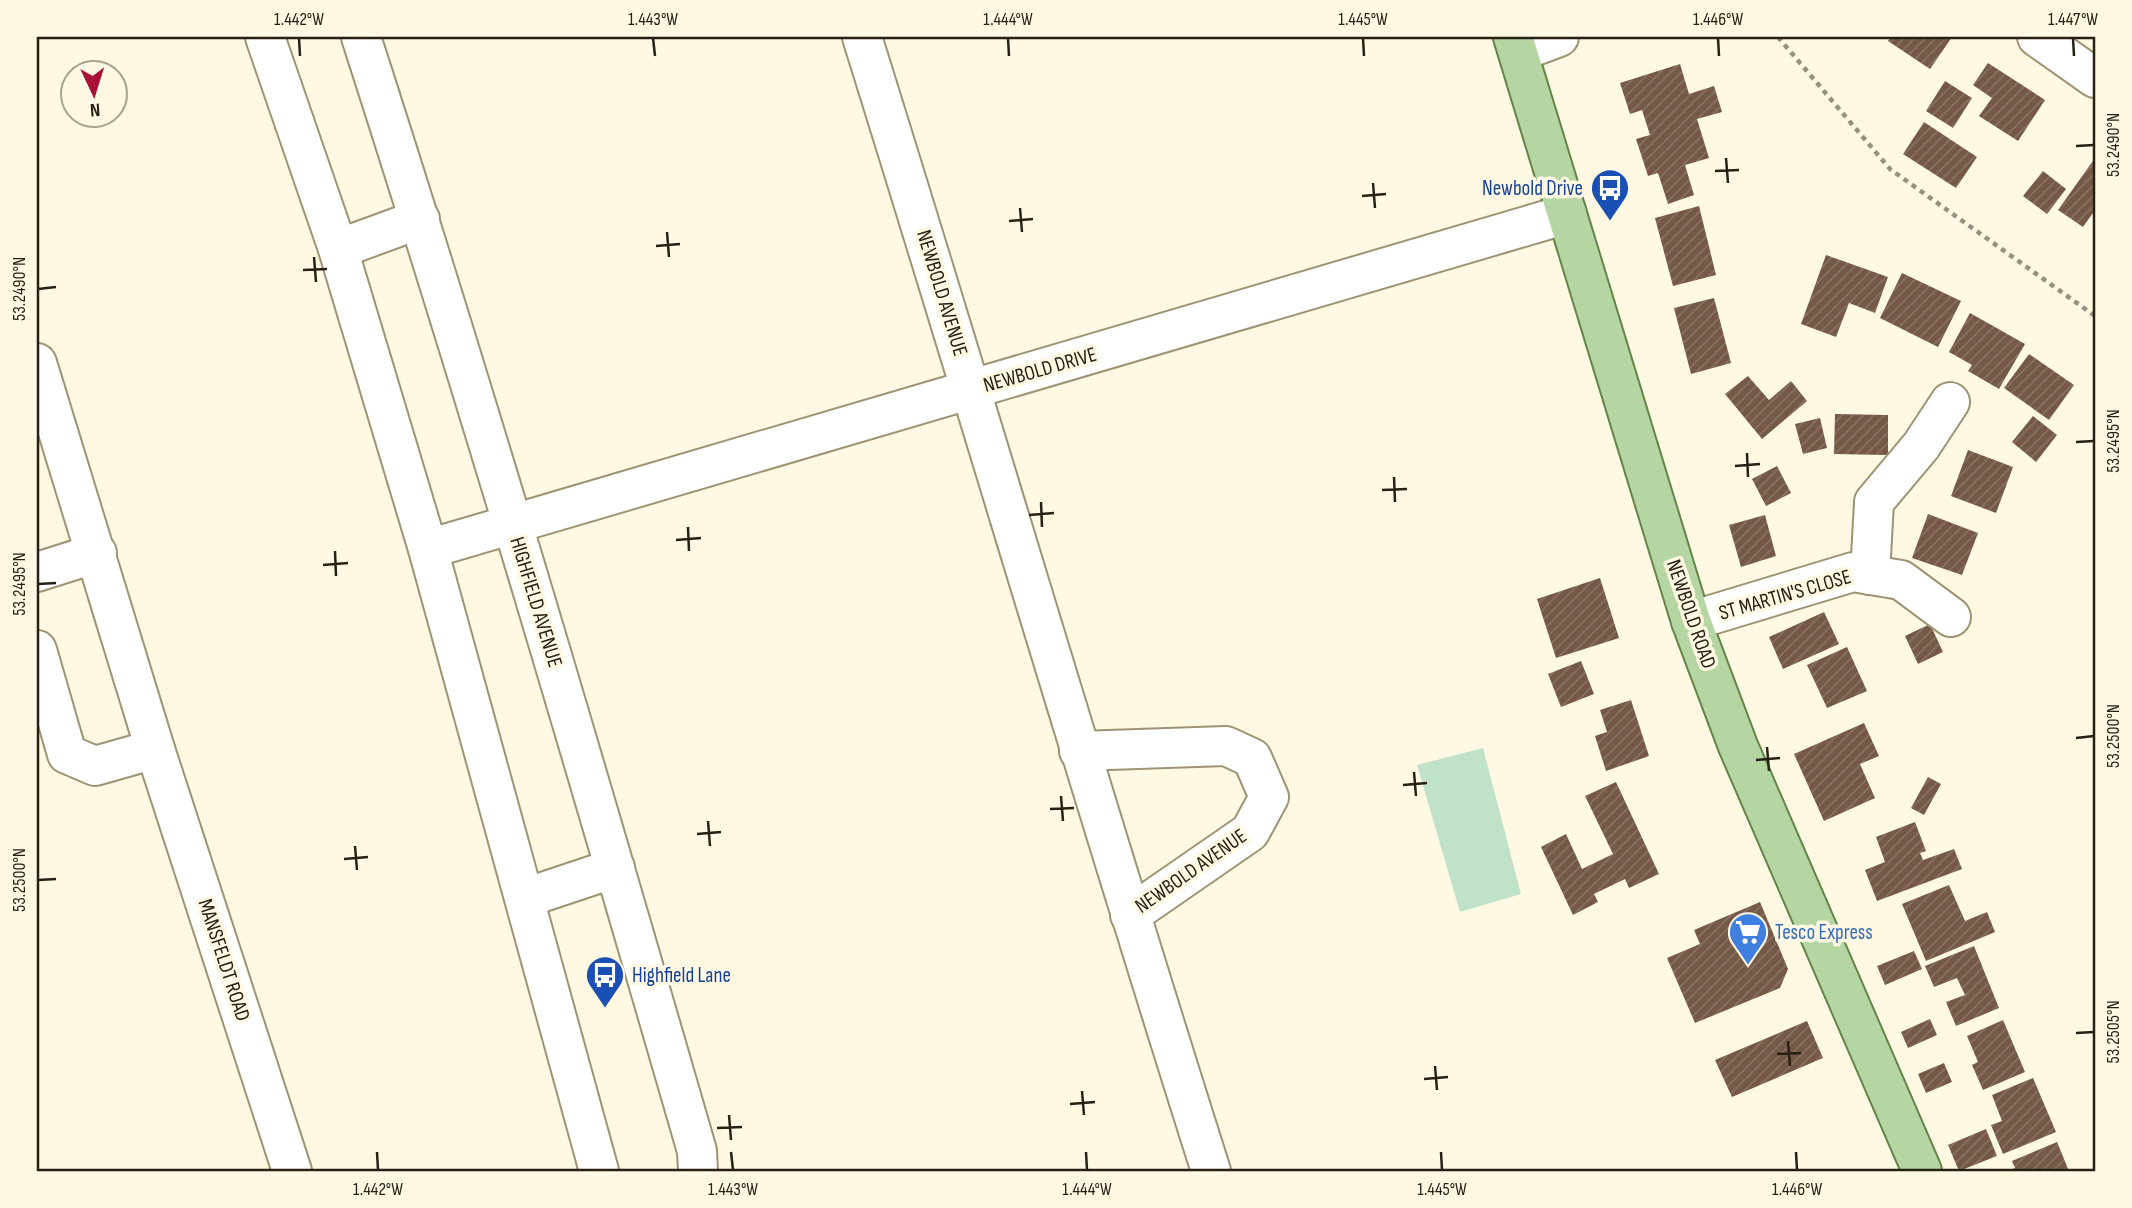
<svg xmlns="http://www.w3.org/2000/svg" width="2132" height="1208" viewBox="0 0 2132 1208" font-family="'Sofia Sans Condensed',sans-serif">
<style>
.garden{fill:#c0e2c8}
.building{fill:url(#building-hatch)}
.lines{fill:none;stroke-linecap:round;stroke-linejoin:round}
.minor-casing{stroke:#9f9373;stroke-width:42}
.major-casing{stroke:#628549;stroke-width:42}
.path{stroke:#96907f;stroke-width:4.5;stroke-dasharray:5 5;stroke-linecap:butt}
.minor{stroke:#fff;stroke-width:38}
.major{stroke:#b5d6a3;stroke-width:38}
.ticks{fill:none;stroke:#262114;stroke-width:2.5}
.labels{text-anchor:middle;dominant-baseline:central;stroke-width:7;stroke-linejoin:round;paint-order:stroke}
.transit-label{font-size:21px;fill:#164399;stroke:#fff8e3;text-anchor:end}
.street-label{font-size:21px;fill:#262114;stroke:#fff8e3}
.shop-label{font-size:21px;fill:#366cbe;stroke:#fff8e3;text-anchor:start}
.neatline{fill:none;stroke:#262114;stroke-width:2.5}
.ticks-label{font-size:18px;text-anchor:middle;fill:#262114}
</style>
<defs>
<pattern id="building-hatch" width="6" height="6" patternUnits="userSpaceOnUse" patternTransform="scale(1.75)"><rect width="6" height="6" fill="#755946"/><path d="M-1 1l2-2M0 6l6-6M5 7l2-2" fill="none" stroke="#877262"/></pattern>
</defs>
<rect width="100%" height="100%" fill="#fff8e3"/>
<path class="garden" d="M1483,748L1521,894L1460,912L1417,765Z"/>
<g class="building">
<path d="M1891,37H1952L1930,69L1888,41Z"/>
<path d="M1988,63L2045,100L2018,141L1979,116L1992,98L1973,85Z"/>
<path d="M1680,64L1689,94L1714,86L1722,112L1697,119L1709,158L1685,165L1694,195L1668,204L1658,173L1648,176L1636,139L1650,135L1642,110L1630,114L1620,83Z"/>
<path d="M1945,81L1972,98L1953,128L1926,111Z"/>
<path d="M1924,122L1977,157L1956,188L1903,154Z"/>
<path d="M2095,158V210L2083,227L2058,210Z"/>
<path d="M2043,171L2066,189L2047,214L2023,196Z"/>
<path d="M1699,206L1716,275L1673,286L1655,218Z"/>
<path d="M1826,255L1888,277L1875,313L1849,303L1836,337L1801,324Z"/>
<path d="M1902,273L1961,301L1938,347L1880,318Z"/>
<path d="M1714,298L1731,363L1691,374L1674,308Z"/>
<path d="M1970,313L2025,344L1999,389L1968,371L1972,365L1949,352Z"/>
<path d="M2029,354L2074,385L2049,420L2004,388Z"/>
<path d="M1748,376L1769,400L1791,381L1807,401L1762,439L1725,394Z"/>
<path d="M1835,414L1888,415V455L1834,454Z"/>
<path d="M2033,416L2057,435L2036,462L2012,442Z"/>
<path d="M1820,418L1827,448L1803,454L1795,424Z"/>
<path d="M1968,450L2013,467L1996,513L1951,496Z"/>
<path d="M1777,466L1791,493L1766,506L1752,479Z"/>
<path d="M1928,514L1978,533L1962,575L1912,558Z"/>
<path d="M1765,515L1776,556L1741,567L1729,525Z"/>
<path d="M1600,578L1619,638L1556,658L1537,599Z"/>
<path d="M1824,612L1839,644L1783,669L1769,637Z"/>
<path d="M1930,624L1943,652L1918,664L1905,636Z"/>
<path d="M1847,647L1867,691L1827,708L1807,665Z"/>
<path d="M1581,661L1594,694L1561,707L1548,674Z"/>
<path d="M1631,700L1649,756L1606,771L1595,736L1607,732L1600,710Z"/>
<path d="M1864,723L1879,756L1860,764L1875,798L1824,821L1794,754Z"/>
<path d="M1928,777L1941,784L1924,815L1911,808Z"/>
<path d="M1616,782L1659,874L1629,888L1625,879L1594,894L1598,902L1573,915L1541,847L1566,834L1582,869L1613,854L1585,796Z"/>
<path d="M1915,822L1926,851L1920,853L1923,860L1954,849L1962,869L1877,901L1865,870L1885,862L1876,837Z"/>
<path d="M1949,885L1965,921L1987,912L1995,932L1926,961L1902,904Z"/>
<path d="M1760,902L1788,969L1780,988L1695,1023L1667,958L1700,944L1694,930Z"/>
<path d="M1974,946L1999,1008L1956,1026L1946,1002L1965,995L1957,978L1934,987L1925,966Z"/>
<path d="M1914,951L1922,969L1885,985L1877,966Z"/>
<path d="M1930,1019L1937,1035L1908,1048L1901,1032Z"/>
<path d="M2003,1020L2025,1072L1983,1090L1972,1065L1978,1062L1967,1036Z"/>
<path d="M1807,1021L1823,1058L1732,1097L1715,1060Z"/>
<path d="M1944,1063L1952,1082L1926,1093L1918,1074Z"/>
<path d="M2033,1078L2056,1132L2003,1154L1991,1125L2002,1121L1992,1095Z"/>
<path d="M1986,1129L1997,1156L1959,1171L1948,1145Z"/>
<path d="M2057,1142L2069,1171H2007L2015,1168L2012,1161Z"/>
</g>
<g class="lines">
<g class="minor-casing">
<g id="minor">
<path d="M265,37L338,249L428,549L599,1171"/>
<path d="M361,37C480,406 589,778 697,1151L698,1171"/>
<path d="M862,37C980,414 1091,794 1211,1171"/>
<path d="M2037,37L2095,78"/>
<path d="M1519,52L1559,37"/>
<path d="M338,249L420,219"/>
<path d="M37,363L155,749L292,1171"/>
<path d="M428,549L1567,214"/>
<path d="M37,572L97,553"/>
<path d="M1870,575L1874,502L1921,446L1950,402"/>
<path d="M1691,621L1853,572L1901,580L1951,617"/>
<path d="M37,650L67,754L95,766L155,749"/>
<path d="M1079,751L1226,746L1252,758L1269,797L1250,832L1130,915"/>
<path d="M525,898L615,868"/>
</g>
</g>
<g class="major-casing">
<path id="major" d="M1513,37L1691,621L1738,746L1922,1171"/>
</g>
<path class="path" d="M1778,37L1890,169L2095,316"/>
<use href="#minor" class="minor"/>
<use href="#major" class="major"/>
</g>
<path class="ticks" d="M299,38L300,56M653,38L655,56M1008,38L1009,56M1363,38L1364,56M1718,38L1719,56M2073,38L2074,56M2076,146L2094,145M1726,158L1728,183M1715,171L1739,170M1373,183L1375,208M1362,196L1386,194M1020,208L1022,232M1009,221L1033,219M667,232L669,257M656,246L680,244M314,257L316,282M303,270L327,269M38,289L56,287M2076,442L2094,441M1747,453L1748,477M1735,466L1760,464M1394,477L1395,502M1382,490L1407,489M1041,502L1042,527M1029,515L1054,513M688,527L689,551M676,540L701,538M335,551L336,576M323,565L348,563M38,584L56,583M2076,738L2094,736M1767,747L1769,771M1756,760L1780,758M1414,772L1416,796M1403,785L1427,783M1061,796L1063,821M1050,809L1074,808M708,821L710,846M697,834L721,832M355,846L357,870M344,859L368,857M38,880L56,879M2076,1033L2094,1032M1788,1041L1790,1066M1777,1054L1801,1053M1435,1066L1437,1090M1424,1079L1448,1077M1082,1091L1084,1115M1070,1104L1095,1102M729,1115L731,1140M717,1128L742,1127M377,1152L378,1170M731,1152L733,1170M1086,1152L1087,1170M1441,1152L1442,1170M1796,1152L1797,1170"/>
<defs>
<g id="bus-pin" transform="scale(2.0125)"><path d="M0 17L-7.5 6A9.5 9.5 0 1 1 7.5 6Z" fill="#1a4fb4" stroke="#fff8e3"/><path d="M-5-6H5V4H4V6H2V4H-2V6H-4V4H-5ZM-3.5-4V0h7V-4ZM-3.5 1.2v1.5H-2V1.2ZM2 1.2v1.5H3.5V1.2Z" fill="#fff"/></g>
<g id="supermarket-pin" transform="scale(2.0125)"><path d="M0 17L-7.5 6A9.5 9.5 0 1 1 7.5 6Z" fill="#3f7fe0" stroke="#fff8e3"/><path d="M-6-5.5h2.5l.6 2H6L4.5 2H-2.5L-4.4-4H-6ZM-1.5 3.2a1.3 1.3 0 1 0 .1 0ZM3 3.2a1.3 1.3 0 1 0 .1 0Z" fill="#fff"/></g>
</defs>
<g fill-rule="evenodd">
<use href="#bus-pin" x="1610" y="188"/>
<use href="#supermarket-pin" x="1748" y="932"/>
<use href="#bus-pin" x="605" y="975"/>
</g>
<g class="labels">
<g class="transit-label">
<text x="1583" y="188">Newbold Drive</text>
<text x="632" y="975" text-anchor="start">Highfield Lane</text>
</g>
<g class="street-label">
<text transform="translate(942 293) rotate(73)">NEWBOLD AVENUE</text>
<text transform="translate(1040 370) rotate(-16)">NEWBOLD DRIVE</text>
<text transform="translate(1785 595) rotate(-16)">ST MARTIN'S CLOSE</text>
<text transform="translate(536 602) rotate(73)">HIGHFIELD AVENUE</text>
<text transform="translate(1691 614) rotate(71)">NEWBOLD ROAD</text>
<text transform="translate(1191 871) rotate(-35)">NEWBOLD AVENUE</text>
<text transform="translate(224 960) rotate(72)">MANSFELDT ROAD</text>
</g>
<g class="shop-label">
<text x="1775" y="932">Tesco Express</text>
</g>
</g>
<rect width="2132" height="1208" fill="none" stroke="#fff8e3" stroke-width="77"/>
<g transform="translate(94 94) rotate(176)"><circle r="33" fill="#fff8e3" stroke="#a8a290" stroke-width="2"/>
<path d="M0-5L12 26L0 18L-12 26Z" fill="#a91139"/>
<text y="-10" font-size="19" font-weight="bold" text-anchor="middle" fill="#262114">N</text>
</g>
<rect x="38" y="38" width="2056" height="1132" class="neatline"/>
<g class="ticks-label">
<text x="299" y="25">1.442°W</text>
<text x="653" y="25">1.443°W</text>
<text x="1008" y="25">1.444°W</text>
<text x="1363" y="25">1.445°W</text>
<text x="1718" y="25">1.446°W</text>
<text x="2073" y="25">1.447°W</text>
<text transform="translate(2113 145) rotate(-90)" y="6">53.2490°N</text>
<text transform="translate(19 289) rotate(-90)" y="6">53.2490°N</text>
<text transform="translate(2113 441) rotate(-90)" y="6">53.2495°N</text>
<text transform="translate(19 584) rotate(-90)" y="6">53.2495°N</text>
<text transform="translate(2113 736) rotate(-90)" y="6">53.2500°N</text>
<text transform="translate(19 880) rotate(-90)" y="6">53.2500°N</text>
<text transform="translate(2113 1032) rotate(-90)" y="6">53.2505°N</text>
<text x="378" y="1195">1.442°W</text>
<text x="733" y="1195">1.443°W</text>
<text x="1087" y="1195">1.444°W</text>
<text x="1442" y="1195">1.445°W</text>
<text x="1797" y="1195">1.446°W</text>
</g>
</svg>
